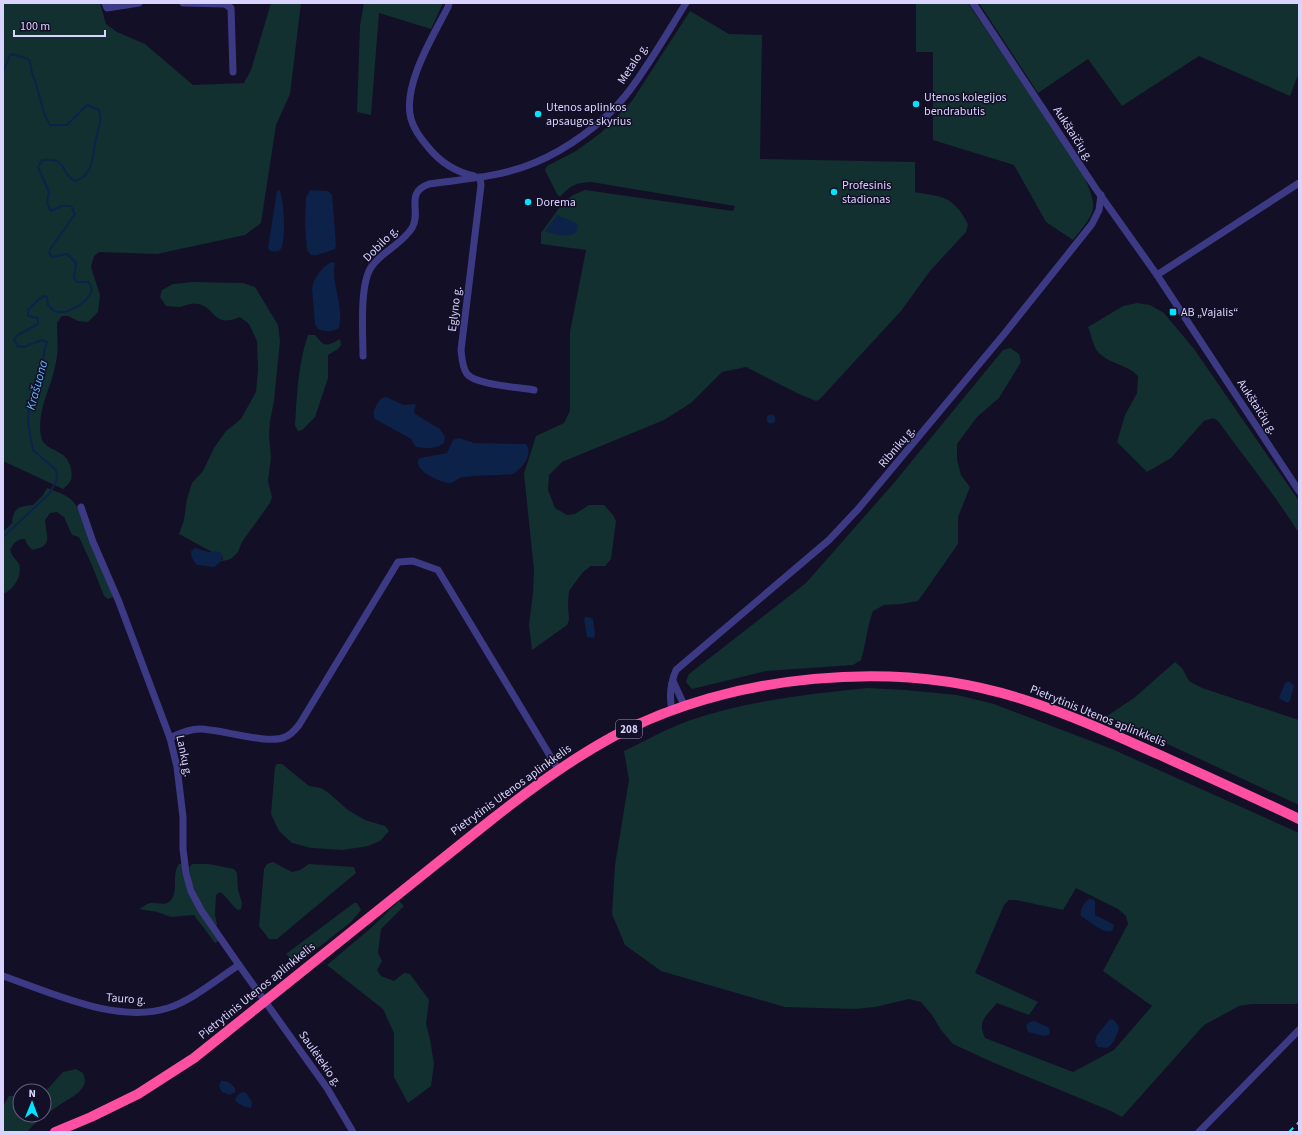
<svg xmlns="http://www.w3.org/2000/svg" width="1302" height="1135" viewBox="0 0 1302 1135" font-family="'Source Sans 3',sans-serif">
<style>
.green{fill:#12302f;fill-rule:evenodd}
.water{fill:#0c2248}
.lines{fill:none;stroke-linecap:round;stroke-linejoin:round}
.stream{stroke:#0c2248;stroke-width:2}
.minor{stroke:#3d3a85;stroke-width:7}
.highway{stroke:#ff4fa3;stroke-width:10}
.rail{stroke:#00e5ff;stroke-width:2;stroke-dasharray:6 5;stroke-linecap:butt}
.poi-dot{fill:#00e5ff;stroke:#130f26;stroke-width:1.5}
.labels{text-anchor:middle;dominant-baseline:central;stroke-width:3;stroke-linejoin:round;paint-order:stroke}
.shield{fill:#130f26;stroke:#9e99be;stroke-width:1}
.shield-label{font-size:11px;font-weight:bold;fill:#d9d4ff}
.street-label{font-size:12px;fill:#d9d4ff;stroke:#130f26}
.poi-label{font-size:12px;fill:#d9d4ff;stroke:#130f26;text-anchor:start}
.water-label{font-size:13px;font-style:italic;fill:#62b6ff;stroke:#130f26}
</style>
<rect width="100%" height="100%" fill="#130f26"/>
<g class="green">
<path d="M3,3H100L106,24L117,32L145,44L193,85L244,83L251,70L271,3H301L290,94L276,125L261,223L245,235L157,254L99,252L94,256L91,267L100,295L98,312L88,322L78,321L68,316H62L57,323C57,336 59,349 56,362C52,387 36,411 41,436C43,448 56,449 63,455C70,460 73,472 71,480C69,484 65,487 63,489L3,461Z"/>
<path d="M364,3H443L431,29L379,13L371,115L357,112L360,26Z"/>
<path d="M916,3H968L1083,173C1098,211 1098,208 1073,240L1046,222L1014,165L933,140V52H916Z"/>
<path d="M979,3H1299V72L1290,96L1199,56L1122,106L1088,59L1038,93Z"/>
<path d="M690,11L729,34L762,35L760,159L915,162V192C944,197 953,196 968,224L966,232L930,271L901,311L820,399L816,401L797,393L746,367L722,372L691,403L664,420L562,462L549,475L548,490L555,508L567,515L575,514L589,505H604L613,515L616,521L611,559L605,566H591L583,572L569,591L568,604L569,620L567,625L532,650L529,625L533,593L534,570L524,474L536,436L564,423L570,411V332L586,250L541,244V233L562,204L573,195L585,190L733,211L735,206L591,182C575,183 571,185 560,197L557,194L545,170L547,166L576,151L602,132L632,101Z"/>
<path d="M193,282L243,283L255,287L278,325L280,341L274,401L270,421L269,435L271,458L268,481L272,497L270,503L242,542L238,552L232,558L228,560L222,561L223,558C221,552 219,551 212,552L179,534L184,520L187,499L192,483L203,471L214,448L226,431L241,419L256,392L258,369L257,341L249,324L240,317C213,329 216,307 198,304C191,302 185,306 179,307C175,307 170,306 166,306L160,297L162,290L173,284Z"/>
<path d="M1137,303L1150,305L1164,313L1194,349L1299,501V533C1274,494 1245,458 1218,421L1213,418L1204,421L1171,458L1147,472L1117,442L1125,415L1137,393L1138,376C1127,364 1108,364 1097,351C1093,345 1091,334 1088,327L1123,306Z"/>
<path d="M308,335H315C325,347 325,347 340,339L341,345L338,349L328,355V378L315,417L302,430L298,431L295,425C297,395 298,364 308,335Z"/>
<path d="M1010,348L1019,354L1021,362L999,398L977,417L957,444V460L961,475L970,487L958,517V544L918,601L901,604L884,605L873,611C867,627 866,644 861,660L853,665L766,671L692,689L686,682L689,674L806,583L893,484L1003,350Z"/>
<path d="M47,488C67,496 71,495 82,515L113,597L108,599L104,596L91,563L79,537L72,535L64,517L57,512L50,513L45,520C46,537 54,546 32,550L27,544L25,539C16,539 14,543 10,550C12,557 16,559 19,564C23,576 13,590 3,594V532L12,523C13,508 19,506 33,505L43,495Z"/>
<path d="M1175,662L1182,668L1189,681L1202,688L1299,720V805L1107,716L1134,698Z"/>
<path d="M868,688L905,690L957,695L994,704L1112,749L1299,833V1003L1295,1004H1252L1239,1006L1204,1025L1122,1117L1111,1111L992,1062L953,1044L941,1030L932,1015L921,1002L909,999L875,1007L855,1009L785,1007L661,971L625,945L612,914L615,865L629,780L624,751C645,741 666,729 688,721C745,701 807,694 868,688ZM1076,888L1118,909L1126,916L1128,924L1103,971L1152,1006L1114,1050L1073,1072L985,1038C977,1020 986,1017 997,1003L1029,1015L1038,1002L975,973L1004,905L1009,900H1016L1063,910Z"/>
<path d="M277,764H282L309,786L321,788L330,794L348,810L365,820L385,826L389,831L380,841L368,846L343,850L311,848L292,843L279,831L271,814L275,767Z"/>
<path d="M273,862L292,872L300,870L309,864L354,867L356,873L277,939H269L259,926L264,869L267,864Z"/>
<path d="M179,864H182L185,880L220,940L215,943L194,915L171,917L157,912L139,909C143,907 146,904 150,903C158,902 165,907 171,900C179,891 171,875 179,864Z"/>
<path d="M192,864H209L234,869L237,873L238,890L242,903L241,909L238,910C231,905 227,896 220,892L216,895L215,915L217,924L216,927C203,910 192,889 189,868Z"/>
<path d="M399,901L404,906L381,929L378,953L382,961L377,970L381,976L394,981L404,973L410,974L429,1000L426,1024L430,1039L434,1064L431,1086L408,1103L394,1077V1033L383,1009L327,965L371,928Z"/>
<path d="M354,903H357L361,910L351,922L305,958C296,961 292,960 286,954Z"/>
<path d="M76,1069L83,1073C85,1078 86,1082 83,1087C77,1096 68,1099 61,1104C49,1112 36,1121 27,1132H3V1106L9,1096H16L20,1099V1115H44V1093L63,1072Z"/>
</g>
<g class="water">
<path d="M279,190C284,196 287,245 280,250C277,252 274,251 270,251L268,248L277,191Z"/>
<path d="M310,190L328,191L332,195L336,244L335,249L317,255H311L307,250L305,224L306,198Z"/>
<path d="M557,215L577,223C581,241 556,235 547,232L545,231Z"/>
<path d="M331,262L335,263C330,281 345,307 339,328C331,332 327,332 318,329L315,324L312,289L313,284L315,279L319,273L324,267Z"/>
<path d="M386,397L404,405L416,404L414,411L415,414L440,429L445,437L444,443C436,449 426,449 416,447L411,439L375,419C371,412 377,403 382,398Z"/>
<circle cx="771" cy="419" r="4.5"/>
<path d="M459,438L474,443L526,444C534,454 522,469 513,474C496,476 479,475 463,477C457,478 453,484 448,483C438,481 416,472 418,460L420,458L447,453L453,440Z"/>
<path d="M195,548L209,552H219L222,555V561L214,567L197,565C193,561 191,557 191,551Z"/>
<path d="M586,617H588L593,619L595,634L594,638L587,637L584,619Z"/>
<path d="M1287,682H1290L1294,686L1290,701L1287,703L1279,698L1285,683Z"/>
<path d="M1089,899H1092L1095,901V915L1113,924L1114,926L1112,931C1103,934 1089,921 1081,916C1079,911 1084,902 1089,899Z"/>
<path d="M1110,1019L1114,1020L1119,1027L1118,1032L1114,1041L1109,1047L1106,1048L1098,1047L1095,1042L1097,1035Z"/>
<path d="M1034,1021L1048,1027L1050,1030L1049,1035L1043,1036L1028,1032L1026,1026L1029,1022Z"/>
<path d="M221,1081C227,1080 231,1084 235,1088V1092L230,1095L222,1092L219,1086Z"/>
<path d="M243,1092L246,1093L252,1102L251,1108L245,1107L236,1102L235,1099C237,1096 239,1093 243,1092Z"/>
</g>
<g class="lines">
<path class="stream" d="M3,72L10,55L13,54L28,59L30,62L32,73L36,84L45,116L50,125H67L87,105L99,110C102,123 99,125 96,138C93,153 94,176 75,181C58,172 70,158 42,160L38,167L49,192L47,203L51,211L62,206H71L75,214L51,248L49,253L52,257L67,254L76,263L74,278L77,282H88C101,295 75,309 64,312C60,312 57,312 54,311L48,305L47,297L45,296L39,299L28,310V316L38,318V324L18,335L14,339L17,346L24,347L42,340L47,342L44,352L41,378L29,404L28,423L33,450L56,470L57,480L49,494L3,537"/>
<g class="minor">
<path d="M105,3L107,8L139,3"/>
<path d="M183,3L225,4L231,8L233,72"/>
<path d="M449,3L448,7C433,36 402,86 411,119C414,129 421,139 428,147C440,162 456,172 474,176"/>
<path d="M973,3L1096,189L1157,275L1299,491"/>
<path d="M480,177L481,185L461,350C462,358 462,367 467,374C476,385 519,387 534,390"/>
<path d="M1157,275L1299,183"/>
<path d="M363,356C363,334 359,283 372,266C383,251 402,244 412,228C422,211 404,193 429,184C464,179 501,177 534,163C566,150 604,123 626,95C648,67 667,33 686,3"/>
<path d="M81,507L93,542L119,602L170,738L177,767L183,817V849L186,873L191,891L201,910L239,965L327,1088L353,1132"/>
<path d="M673,681L684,705"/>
<path d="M672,710C669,697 671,682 676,670L829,540L859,508L1005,333L1092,224L1099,210L1101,195"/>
<path d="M170,738C180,733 189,729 200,729C220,729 269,745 285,737C291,735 295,730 299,725L398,562L413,561L438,570L558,769"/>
<path d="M3,976C52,993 117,1024 168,1008C193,1000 217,979 239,965"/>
<path d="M1199,1132L1299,1030"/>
</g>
<path class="highway" d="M55,1132L91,1117L138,1094L194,1058L491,820C530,789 570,760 614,736C731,674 895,658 1022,699C1069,714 1114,735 1160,755C1206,776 1253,797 1299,819"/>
<path class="rail" d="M1289,1132L1299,1122"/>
</g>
<g class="poi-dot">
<circle cx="916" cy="104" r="4"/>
<circle cx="538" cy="114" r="4"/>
<circle cx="834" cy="192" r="4"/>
<circle cx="528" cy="202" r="4"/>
<rect x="1169" y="308" width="8" height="8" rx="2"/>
</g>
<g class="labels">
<rect class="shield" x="616" y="720" width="26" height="18" rx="3"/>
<g class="shield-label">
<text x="629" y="729">208</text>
</g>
<g class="street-label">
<text transform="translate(633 64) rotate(-57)">Metalo g.</text>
<text transform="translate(1073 134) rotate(57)">Aukštaičių g.</text>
<text transform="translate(381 244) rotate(-45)">Dobilo g.</text>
<text transform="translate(455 309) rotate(-83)">Eglyno g.</text>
<text transform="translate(1257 407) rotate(57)">Aukštaičių g.</text>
<text transform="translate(897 447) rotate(-50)">Ribnikų g.</text>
<text transform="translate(1098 716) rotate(22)">Pietrytinis Utenos aplinkkelis</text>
<text transform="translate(184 756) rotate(78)">Lankų g.</text>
<text transform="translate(511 790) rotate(-36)">Pietrytinis Utenos aplinkkelis</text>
<text transform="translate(257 991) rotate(-39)">Pietrytinis Utenos aplinkkelis</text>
<text transform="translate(126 999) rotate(4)">Tauro g.</text>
<text transform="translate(320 1059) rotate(55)">Saulėtekio g.</text>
</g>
<g class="poi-label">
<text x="924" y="97">Utenos kolegijos<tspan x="924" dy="14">bendrabutis</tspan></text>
<text x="546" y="107">Utenos aplinkos<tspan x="546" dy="14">apsaugos skyrius</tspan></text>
<text x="842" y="185">Profesinis<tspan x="842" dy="14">stadionas</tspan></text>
<text x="536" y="202">Dorema</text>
<text x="1181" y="312">AB „Vajalis“</text>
</g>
<g class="water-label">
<text transform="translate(37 385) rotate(-75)">Krašuona</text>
</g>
</g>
<rect width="1302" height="1135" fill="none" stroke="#d9d4ff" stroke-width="8"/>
<g transform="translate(32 1103) rotate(1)"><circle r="19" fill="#130f26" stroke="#625e7d"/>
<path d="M0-3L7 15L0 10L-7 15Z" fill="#00e5ff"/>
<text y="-6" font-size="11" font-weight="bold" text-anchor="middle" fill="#d9d4ff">N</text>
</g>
<path d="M14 30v6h91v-6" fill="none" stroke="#d9d4ff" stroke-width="2"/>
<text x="20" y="30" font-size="12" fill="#d9d4ff" stroke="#130f26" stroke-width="3" paint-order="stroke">100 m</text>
</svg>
